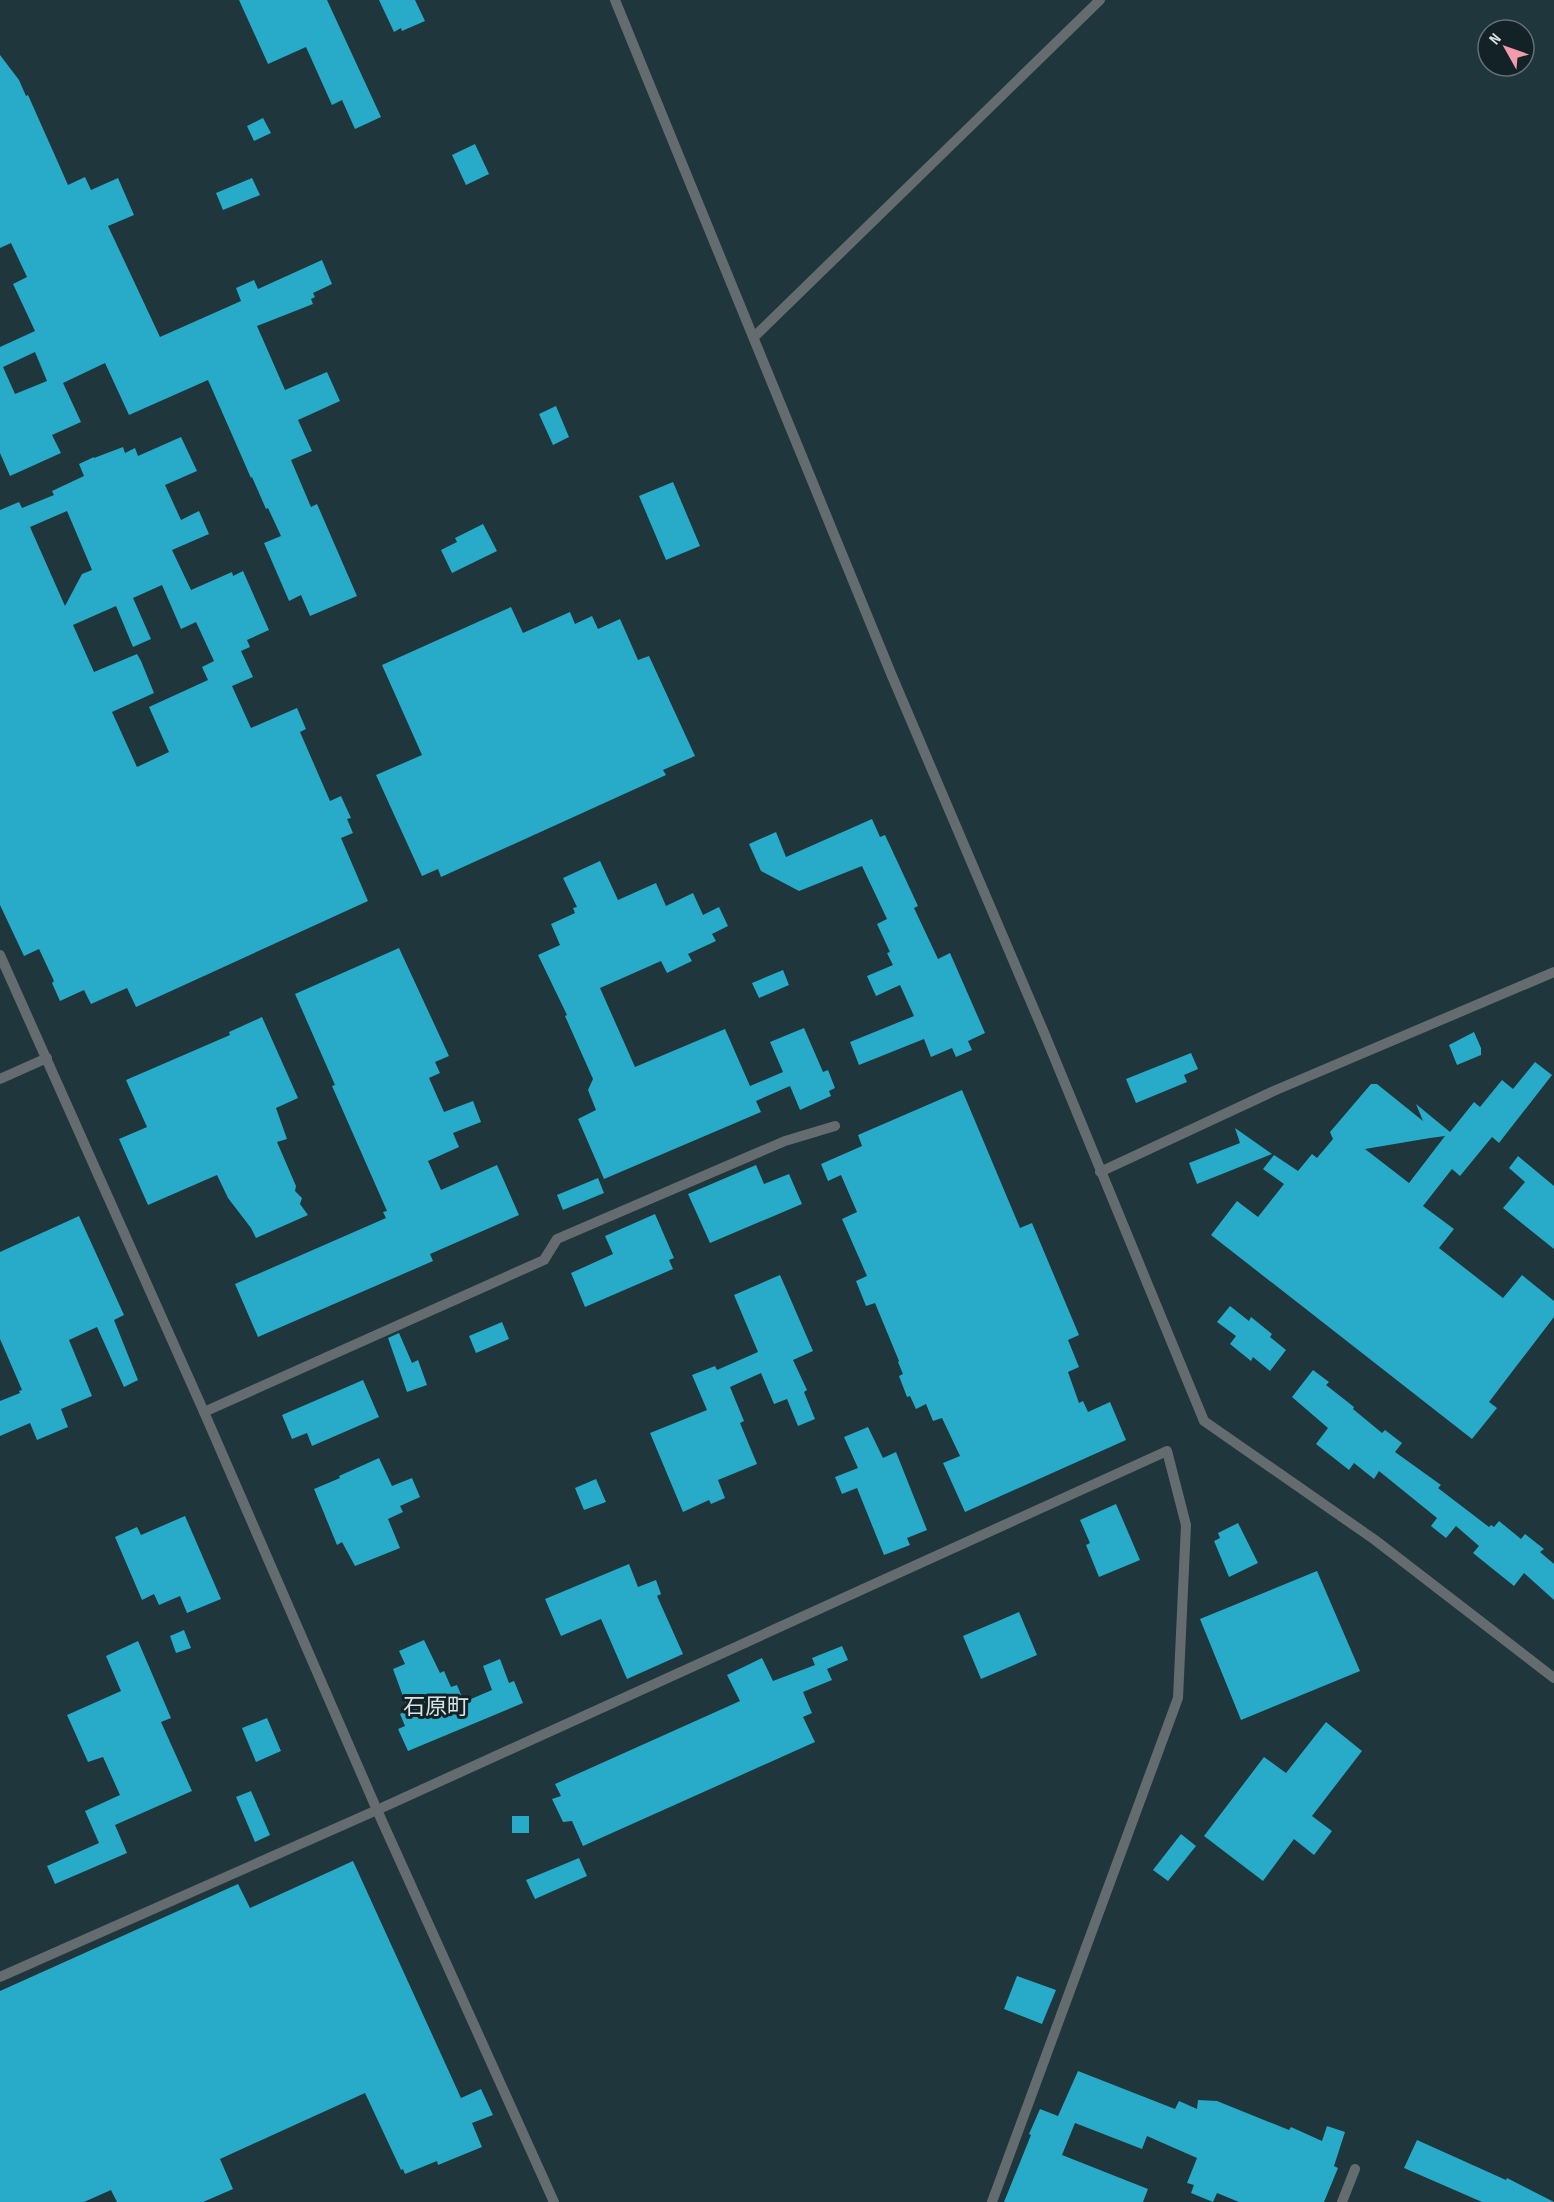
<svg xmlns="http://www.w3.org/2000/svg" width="1554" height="2202" viewBox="0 0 1554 2202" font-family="'Sofia Sans Condensed','Noto Sans JP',sans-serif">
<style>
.built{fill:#1e363c;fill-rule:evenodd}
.building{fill:#28abc8;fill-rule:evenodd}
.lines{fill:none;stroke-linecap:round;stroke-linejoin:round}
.lane{stroke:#656c6f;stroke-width:10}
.labels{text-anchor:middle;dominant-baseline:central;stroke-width:6;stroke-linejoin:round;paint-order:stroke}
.quarter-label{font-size:22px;fill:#d9e3e6;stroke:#122226}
</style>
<rect width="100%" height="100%" fill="#1c2c30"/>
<path class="built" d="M0,0H1554V2202H0ZM1488,30H1524V66H1488Z"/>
<g class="building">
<path d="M239,0H327L381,117L355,129L342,100L332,105L306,47L268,64Z"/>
<path d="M379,0H415L425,21L402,31L401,28L394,32Z"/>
<path d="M0,55L19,80L26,96L28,95L68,185L85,177L91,190L118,178L134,215L108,226L160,337L241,301L236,288L254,280L258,289L322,260L332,284L313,293L315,297L311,299L313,304L257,326L285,390L327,372L340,401L298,420L312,451L291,460L311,507L317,504L357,596L310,616L301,595L289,601L264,543L281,536L268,508L266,509L252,477L251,478L208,380L129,415L105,363L63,383L81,422L52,435L61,453L10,476L0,453V347L35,331L13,284L27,277L11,243L0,248ZM35,352L47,381L15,394L3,367Z"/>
<path d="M263,118L271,133L254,141L247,126Z"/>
<path d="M475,144L489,174L466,185L452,155Z"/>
<path d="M252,178L260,195L223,210L216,193Z"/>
<path d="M556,406L569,437L553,445L539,414Z"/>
<path d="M181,437L197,471L165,485L181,520L199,511L209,534L172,550L191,590L232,572L233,576L243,571L269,630L247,640L250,647L241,651L253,677L232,686L251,728L297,708L306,729L300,732L330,801L341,796L351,818L347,819L353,833L341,838L368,901L136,1007L127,988L91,1004L84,990L60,1001L52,983L54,981L39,949L24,956L0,905V510L19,502L22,508L54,495L52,491L84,476L79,464L94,457V458L123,447L125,453L135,448L138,456ZM67,511L92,570L82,574L65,606L30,527ZM162,585L181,629L196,622L214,661L202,667L208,680L149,707L169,752L137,767L112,712L154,693L141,661L137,654L94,672L73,625L116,606L133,647L151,639L133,598Z"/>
<path d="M673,482L700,546L666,560L639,496Z"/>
<path d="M483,524L497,551L452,573L441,550L457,542L455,538Z"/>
<path d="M511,607L523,633L570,612L575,624L592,616L598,629L620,619L638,660L649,656L695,756L663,770L666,775L441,877L438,869L422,876L376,775L422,755L382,665Z"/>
<path d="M872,819L880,837L885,835L918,906L914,908L938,959L950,953L985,1033L968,1041L972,1050L956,1057L952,1048L931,1057L924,1039L859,1065L850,1042L914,1016L900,985L876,996L867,976L893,965L887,953L890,952L877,924L887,919L862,866L799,891L761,871L749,844L776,832L786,857Z"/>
<path d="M600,861L618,900L656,883L666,906L693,893L703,915L719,907L728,926L712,934L716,941L688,954L692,961L667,973L661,961L600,988L635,1067L725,1029L750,1086L783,1072L770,1042L804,1028L823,1072L828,1070L835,1088L829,1091L831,1096L800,1110L790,1086L756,1101L761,1112L604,1179L578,1119L596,1110L588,1090L593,1079L565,1016L567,1015L538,955L560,945L551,924L575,913L573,908L577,907L563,878Z"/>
<path d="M399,948L449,1056L435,1062L440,1073L429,1078L444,1112L473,1101L481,1122L453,1133L459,1147L428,1161L441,1190L497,1165L519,1215L430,1254L433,1261L258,1337L235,1284L386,1218L383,1212L387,1211L332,1086L335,1085L295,994Z"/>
<path d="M783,970L789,985L759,998L752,983Z"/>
<path d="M262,1017L298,1098L276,1108L287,1139L277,1142L296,1186L295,1191L302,1198L300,1204L308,1215L256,1238L251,1228L228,1198L217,1175L148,1205L119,1139L147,1127L126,1080L230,1035L229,1032Z"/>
<path d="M1474,1032L1481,1048V1055L1457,1065L1449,1045Z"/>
<path d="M1191,1053L1198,1069L1184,1075L1187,1082L1136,1103L1126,1079Z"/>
<path d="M1535,1062L1552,1075L1499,1143L1492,1137L1460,1176L1452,1169L1423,1206L1454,1229L1439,1248L1503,1298L1522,1275L1554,1301V1317L1489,1402L1497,1408L1472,1439L1211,1235L1237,1201L1258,1217L1284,1184L1263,1169L1274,1155L1298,1171L1312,1154L1317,1158L1333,1139L1330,1132L1371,1084H1377L1423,1121L1416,1104L1450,1132L1474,1102L1480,1107L1502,1080L1513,1089ZM1445,1136L1409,1183L1365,1149L1430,1138Z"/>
<path d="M962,1090L1020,1228L1032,1223L1079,1335L1068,1340L1079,1367L1068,1372L1079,1403L1083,1401L1088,1412L1110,1402L1126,1440L965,1512L943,1463L960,1456L942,1418L933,1421L926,1404L916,1409L910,1396L907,1397L899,1376L903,1374L898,1362L899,1361L875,1303L866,1306L856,1281L867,1276L842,1219L857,1212L841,1175L828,1181L821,1164L862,1146L858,1135Z"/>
<path d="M1235,1128L1272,1154L1197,1184L1189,1163L1240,1143Z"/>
<path d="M1518,1156L1554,1186V1249L1503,1208L1525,1182L1509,1168Z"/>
<path d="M756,1165L764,1184L789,1174L802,1204L710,1243L688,1194Z"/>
<path d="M598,1178L604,1193L563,1210L557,1195Z"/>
<path d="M655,1214L674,1258L669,1260L673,1269L585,1307L571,1273L613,1254L605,1236Z"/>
<path d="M79,1216L124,1315L114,1320L138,1380L124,1387L97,1327L69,1340L92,1396L61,1409L68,1427L37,1440L30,1423L0,1436V1401L20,1393L19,1391L22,1390L0,1339V1252Z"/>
<path d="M780,1275L813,1351L793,1360L807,1390L804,1392L815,1419L798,1426L787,1399L774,1404L761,1373L730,1387L744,1421L740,1423L757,1464L718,1480L725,1498L711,1504L709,1500L683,1512L650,1433L707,1410L692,1375L715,1366L717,1370L758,1352L734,1295Z"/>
<path d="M1230,1306L1249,1321L1251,1317L1272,1334L1270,1337L1286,1350L1270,1371L1253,1357L1251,1361L1230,1344L1236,1336L1217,1322Z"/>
<path d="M502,1322L509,1339L476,1353L469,1336Z"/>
<path d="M399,1333L412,1363L418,1360L427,1385L407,1392L388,1338Z"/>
<path d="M1313,1370L1329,1382L1326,1385L1354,1407L1353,1409L1382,1433L1385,1430L1402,1443L1395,1452L1441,1485L1438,1488L1489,1527L1491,1525L1494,1527L1499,1521L1521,1539L1525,1534L1544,1549L1540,1552L1554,1564V1600L1524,1573L1514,1586L1473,1553L1479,1546L1456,1526L1446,1538L1431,1526L1437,1518L1379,1471L1374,1479L1354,1463L1349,1470L1316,1444L1328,1428L1292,1397Z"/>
<path d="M363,1380L379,1417L312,1446L307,1433L292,1439L282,1415Z"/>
<path d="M868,1427L883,1458L896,1452L927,1530L907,1538L910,1545L884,1555L857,1488L842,1494L835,1477L858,1468L844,1437Z"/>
<path d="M379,1458L392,1486L412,1478L420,1497L400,1506L403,1512L388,1519L400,1548L355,1566L342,1542L337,1545L314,1489L340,1478L339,1476Z"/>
<path d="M596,1479L606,1502L584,1510L575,1488Z"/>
<path d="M1116,1504L1140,1560L1099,1577L1086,1545L1090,1543L1080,1520Z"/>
<path d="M185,1516L221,1599L187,1613L180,1596L159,1605L154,1594L142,1600L115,1537L137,1527L141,1535Z"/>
<path d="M1238,1523L1258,1563L1229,1577L1214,1541L1220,1538L1218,1533Z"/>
<path d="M629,1564L638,1587L656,1580L661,1594L657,1596L683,1654L627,1679L601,1619L561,1636L545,1599Z"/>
<path d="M1317,1571L1360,1671L1241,1720L1200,1619Z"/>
<path d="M1019,1612L1037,1655L981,1679L963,1636Z"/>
<path d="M184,1630L191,1648L176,1653L170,1636Z"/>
<path d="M424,1640L440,1673L444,1671L451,1687L457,1685L464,1702L492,1690L483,1666L500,1659L509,1683L514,1681L523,1703L408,1751L398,1729L405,1726L400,1714L408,1710L393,1669L405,1664L399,1651Z"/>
<path d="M138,1641L171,1718L161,1722L192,1791L115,1825L127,1853L55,1884L47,1866L99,1843L85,1811L120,1795L103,1757L88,1762L67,1715L121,1691L106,1656Z"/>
<path d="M842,1646L848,1660L827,1669L832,1680L803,1692L812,1713L803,1717L815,1742L583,1846L572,1821L563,1822L552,1799L561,1796L555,1784L740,1701L727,1675L762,1658L773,1681L815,1665L812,1658Z"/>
<path d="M267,1718L281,1751L256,1762L242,1728Z"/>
<path d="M1326,1722L1362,1751L1312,1816L1332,1831L1314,1855L1294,1839L1263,1881L1204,1836L1264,1757L1286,1773Z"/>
<path d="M251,1791L270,1835L255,1842L236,1797Z"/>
<rect x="512" y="1816" width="17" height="17"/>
<path d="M1181,1834L1196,1846L1168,1881L1153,1870Z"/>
<path d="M579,1858L587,1876L535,1899L526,1880Z"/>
<path d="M353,1861L461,2098L481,2089L493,2115L472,2123L482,2147L438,2165L437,2161L405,2174L403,2169L401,2170L365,2093L220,2159L233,2189L203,2202H117L111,2190L84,2202H0V1991L238,1884L250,1908Z"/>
<path d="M1017,1976L1056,1990L1042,2024L1004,2009Z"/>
<path d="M1078,2071L1175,2109L1179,2101L1197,2109L1198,2100L1217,2101L1289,2130L1291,2127L1322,2141L1327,2126L1345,2132L1334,2166L1338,2168L1324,2202H1239L1217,2193L1213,2202L1191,2193L1194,2185L1187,2183L1197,2158L1147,2136L1142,2149L1075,2123L1062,2155L1148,2189L1143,2202H1004L1031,2135L1029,2134L1040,2109L1058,2116Z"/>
<path d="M1417,2140L1506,2180L1507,2178L1554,2202H1482L1404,2168Z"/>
</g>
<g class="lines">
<g class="lane">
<path d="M615,0L892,676L1045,1035L1204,1421L1375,1540L1554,1678"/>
<path d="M754,337L1100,0"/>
<path d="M0,955L204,1412L377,1810L554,2202"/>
<path d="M0,1079L47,1058"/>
<path d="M1100,1172L1276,1090L1554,972"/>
<path d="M204,1412L544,1260L557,1239L785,1141L835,1126"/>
<path d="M0,1977L377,1810L1167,1451L1186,1525L1178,1698L992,2202"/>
<path d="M1342,2202L1355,2169"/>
</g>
</g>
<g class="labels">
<g class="quarter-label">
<text x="436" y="1707">石原町</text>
</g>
</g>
<g transform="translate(1506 48) rotate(310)"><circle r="28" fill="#122226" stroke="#626f73" stroke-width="1.5"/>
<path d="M0-4.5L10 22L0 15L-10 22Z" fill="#f39aab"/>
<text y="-9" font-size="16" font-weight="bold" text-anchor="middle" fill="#d9e3e6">N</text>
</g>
</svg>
